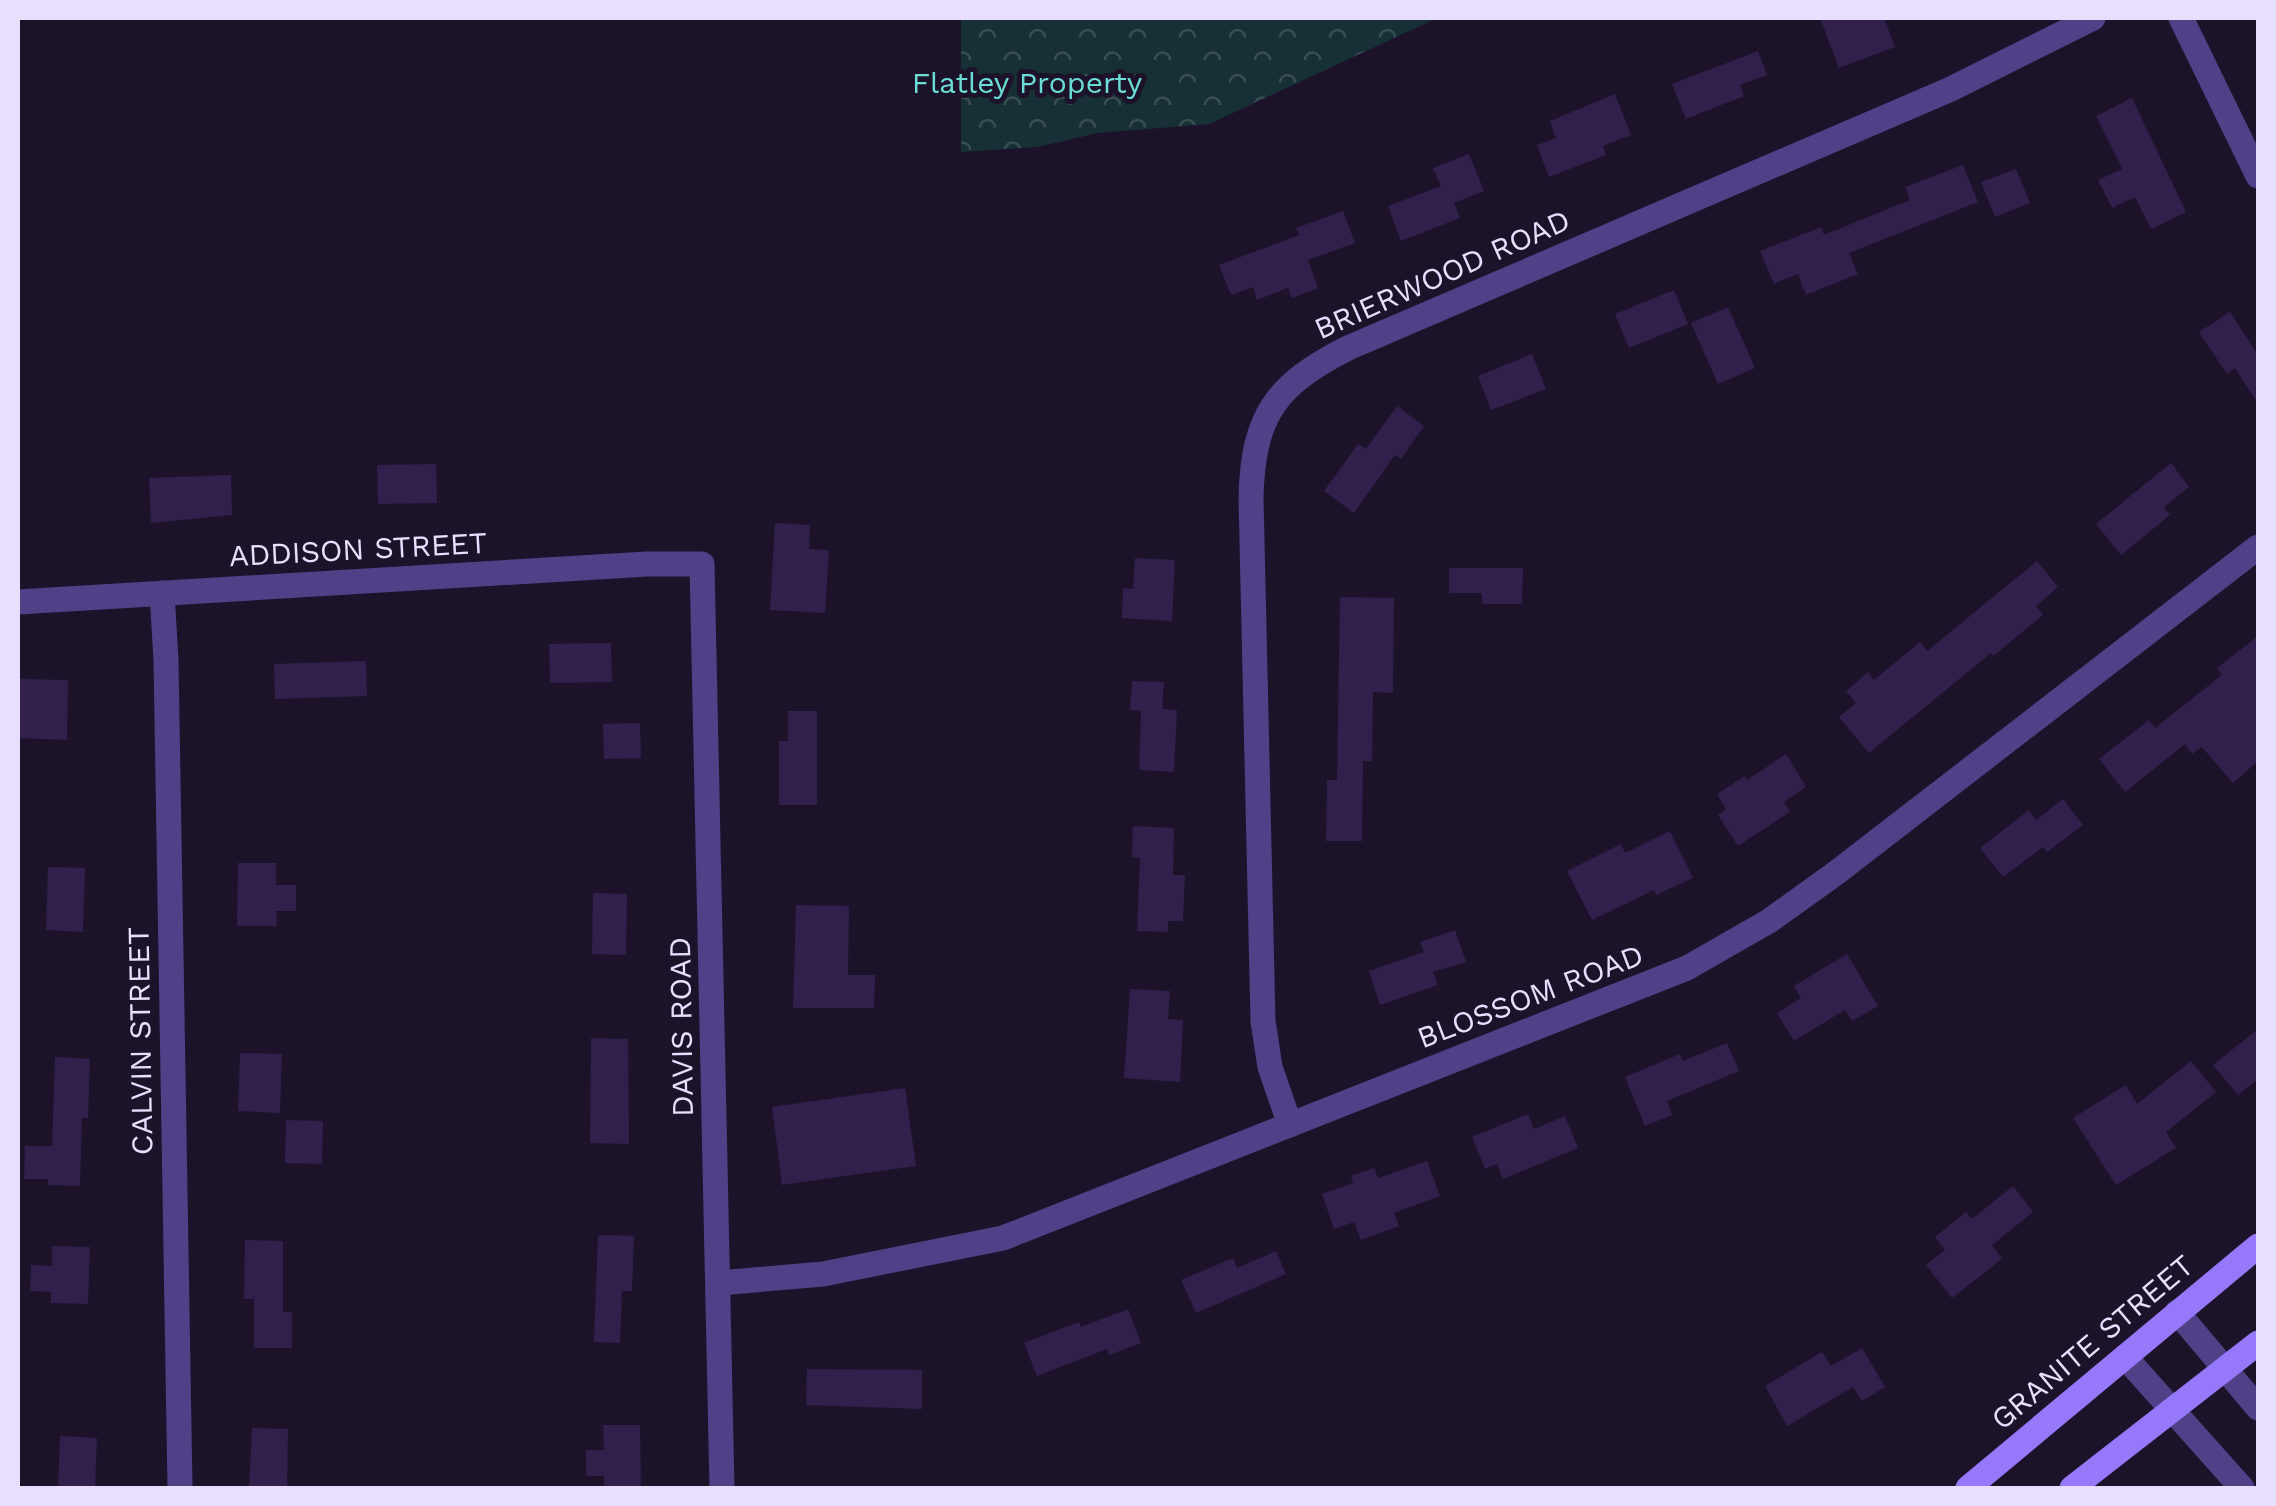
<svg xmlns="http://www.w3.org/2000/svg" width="2276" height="1506" viewBox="0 0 2276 1506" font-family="'Work Sans',sans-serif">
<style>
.park{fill:url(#park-crowns)}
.building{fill:#311f4c}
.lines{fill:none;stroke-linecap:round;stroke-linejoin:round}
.minor{stroke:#504088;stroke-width:25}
.tertiary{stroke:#504088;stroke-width:25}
.secondary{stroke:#9579fa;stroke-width:25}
.labels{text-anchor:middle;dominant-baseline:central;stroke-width:10;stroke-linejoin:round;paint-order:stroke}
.park-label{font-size:30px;fill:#6bddd6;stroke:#1c132b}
.street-label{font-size:30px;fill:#e8defe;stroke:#1c132b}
</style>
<defs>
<pattern id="park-crowns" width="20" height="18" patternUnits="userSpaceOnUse" patternTransform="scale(2.5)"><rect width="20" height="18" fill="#163035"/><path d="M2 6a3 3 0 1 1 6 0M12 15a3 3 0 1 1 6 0" fill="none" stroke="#384e53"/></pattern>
</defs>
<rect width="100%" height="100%" fill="#1c132b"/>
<path class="park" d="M961,18H1437L1209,124L1098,133L1037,147L961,152Z"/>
<g class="building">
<path d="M1820,18H1884L1895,47L1839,68Z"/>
<path d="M1758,51L1767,75L1740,85L1744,96L1686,119L1672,84Z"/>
<path d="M1615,94L1631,135L1603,146L1606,155L1549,177L1537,145L1556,138L1550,121Z"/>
<path d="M2132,98L2186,212L2151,229L2135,197L2112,208L2098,180L2122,169L2096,116Z"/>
<path d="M1469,154L1484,191L1454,203L1460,218L1401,241L1388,206L1441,186L1433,168Z"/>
<path d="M1963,165L1978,202L1849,253L1858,274L1806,295L1798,274L1774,284L1760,251L1821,227L1824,235L1910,200L1905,187Z"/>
<path d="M2016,169L2030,203L1995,217L1981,182Z"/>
<path d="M1343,211L1355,243L1308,260L1318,288L1292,298L1288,288L1257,300L1253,287L1231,295L1219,265L1299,235L1296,228Z"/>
<path d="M1674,290L1688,324L1629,348L1615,314Z"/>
<path d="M1728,307L1755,368L1718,384L1691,323Z"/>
<path d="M2230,312L2258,355V404L2235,368L2227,374L2199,332Z"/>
<path d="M1532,354L1546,389L1491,410L1478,376Z"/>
<path d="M1397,406L1424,426L1401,459L1395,455L1354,513L1324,491L1358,444L1366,449Z"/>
<path d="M2171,463L2189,487L2164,507L2170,515L2121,555L2096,524Z"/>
<path d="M436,464L437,503L378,504L377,465Z"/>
<path d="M231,475L232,515L151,523L149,478Z"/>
<path d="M775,523L810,525L809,549L829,550L825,613L770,610Z"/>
<path d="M1135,558L1175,560L1172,621L1122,618L1123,588L1133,589Z"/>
<path d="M2037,561L2058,587L2036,606L2043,615L1993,656L1991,653L1869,753L1839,717L1856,703L1846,691L1868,672L1874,680L1920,642L1927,651Z"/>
<path d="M1449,568H1523L1522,604H1482V593H1449Z"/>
<path d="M1340,597L1394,598L1393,693L1373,692L1372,761H1363L1362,841H1326L1327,780H1337Z"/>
<path d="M2258,636V761L2233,783L2202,747L2192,754L2185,744L2125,792L2099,759L2149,720L2155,728L2222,675L2217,668Z"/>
<path d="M611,643L612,682L550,683L549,644Z"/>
<path d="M366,661L367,696L275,699L274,664Z"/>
<path d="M18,679L68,680L67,740L18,738Z"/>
<path d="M1132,681L1164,682L1162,709L1177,710L1174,772L1139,770L1141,711L1130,710Z"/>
<path d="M788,711H817V805H779V741H788Z"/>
<path d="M640,723L641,758L604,759L603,724Z"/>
<path d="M1786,754L1806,787L1784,802L1790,812L1738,846L1718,815L1726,809L1717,794L1745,776L1747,780Z"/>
<path d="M2063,799L2083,825L2047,852L2043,847L2003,877L1980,848L2029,810L2036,820Z"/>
<path d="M1133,826L1174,828L1173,875H1185L1183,921H1168V932L1137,931L1140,858L1132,857Z"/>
<path d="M1670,831L1693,878L1656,895L1654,890L1592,920L1567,871L1621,844L1625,853Z"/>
<path d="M238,863H276V885H296V911H276L277,926H237Z"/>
<path d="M48,867L85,868L83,932L46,930Z"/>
<path d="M593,893L627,894L626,955L592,954Z"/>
<path d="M796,905L849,906L848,975H875L874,1008H793Z"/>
<path d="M1455,930L1466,962L1433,972L1438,985L1380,1005L1369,971L1424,952L1420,942Z"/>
<path d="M1847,954L1878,1006L1852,1021L1845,1010L1794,1041L1777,1013L1801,998L1794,986Z"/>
<path d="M1130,989L1170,991L1168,1019L1183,1020L1180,1082L1124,1078Z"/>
<path d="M2258,1029V1079L2238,1095L2213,1065Z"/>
<path d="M591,1038L628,1039L629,1144L590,1143Z"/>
<path d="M1727,1043L1739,1071L1667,1101L1672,1115L1645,1126L1625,1077L1680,1054L1683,1061Z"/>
<path d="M240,1053L282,1054L280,1113L238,1111Z"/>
<path d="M55,1057L90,1059L88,1118H82L80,1186L48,1185V1179H24L25,1146H52Z"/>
<path d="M2191,1061L2216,1092L2166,1132L2176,1148L2116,1185L2073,1118L2126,1085L2137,1104Z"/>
<path d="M905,1088L916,1166L782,1185L772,1107Z"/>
<path d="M1528,1114L1534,1129L1565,1116L1578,1148L1503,1179L1497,1164L1485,1169L1472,1137Z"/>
<path d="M286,1120L323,1121L322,1164L285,1163Z"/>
<path d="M1427,1161L1440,1196L1394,1213L1399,1226L1361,1240L1354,1222L1334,1229L1322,1194L1353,1183L1351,1176L1374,1168L1378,1178Z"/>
<path d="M2013,1186L2033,1212L1992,1245L2002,1259L1952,1298L1926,1265L1945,1250L1935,1237L1966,1212L1972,1219Z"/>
<path d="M598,1235L634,1236L632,1291H622L620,1343L594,1342Z"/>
<path d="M245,1240L283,1241V1312H292V1348H254V1299H244Z"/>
<path d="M52,1246L90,1247L88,1304L51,1303V1292L30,1291L31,1265L52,1266Z"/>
<path d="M1276,1251L1286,1274L1196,1313L1181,1280L1233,1258L1237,1268Z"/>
<path d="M1128,1309L1141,1343L1109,1355L1107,1349L1037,1376L1024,1343L1079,1322L1081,1327Z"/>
<path d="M1862,1348L1885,1387L1862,1401L1853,1387L1787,1426L1765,1386L1822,1352L1831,1366Z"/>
<path d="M807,1369L922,1370V1409L806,1405Z"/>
<path d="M603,1425H640L641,1488H604V1476H586V1450H604Z"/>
<path d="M252,1428L288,1429L287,1488H249Z"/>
<path d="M60,1436L97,1438L95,1488H58Z"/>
</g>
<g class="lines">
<g class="minor">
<path d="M2181,18L2258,176"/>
<path d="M162,593L166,660L180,1488"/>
<path d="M18,602L647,564H702L722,1488"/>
<path d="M1290,1125L1270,1067L1263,1021L1251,498C1253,416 1275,385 1348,348L1951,89L2093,18"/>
<path d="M719,1283L823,1274L1003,1238L1687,968L1769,921L1836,873L2258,547"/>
</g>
<g class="tertiary">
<path d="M2177,1312L2258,1408"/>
<path d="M2125,1357L2242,1488"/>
</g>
<g class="secondary">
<path d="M1968,1488L2258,1246"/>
<path d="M2072,1488L2258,1343"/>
</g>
</g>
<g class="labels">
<g class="park-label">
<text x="1027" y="82">Flatley Property</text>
</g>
<g class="street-label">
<text transform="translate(1442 274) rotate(-24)">BRIERWOOD ROAD</text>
<text transform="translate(358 549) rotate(-3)">ADDISON STREET</text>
<text transform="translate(1530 996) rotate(-21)">BLOSSOM ROAD</text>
<text transform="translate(681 1027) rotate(-91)">DAVIS ROAD</text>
<text transform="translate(140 1041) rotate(-91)">CALVIN STREET</text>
<text transform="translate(2092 1342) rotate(-40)">GRANITE STREET</text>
</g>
</g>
<rect width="2276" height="1506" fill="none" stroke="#e8defe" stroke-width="40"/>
</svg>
